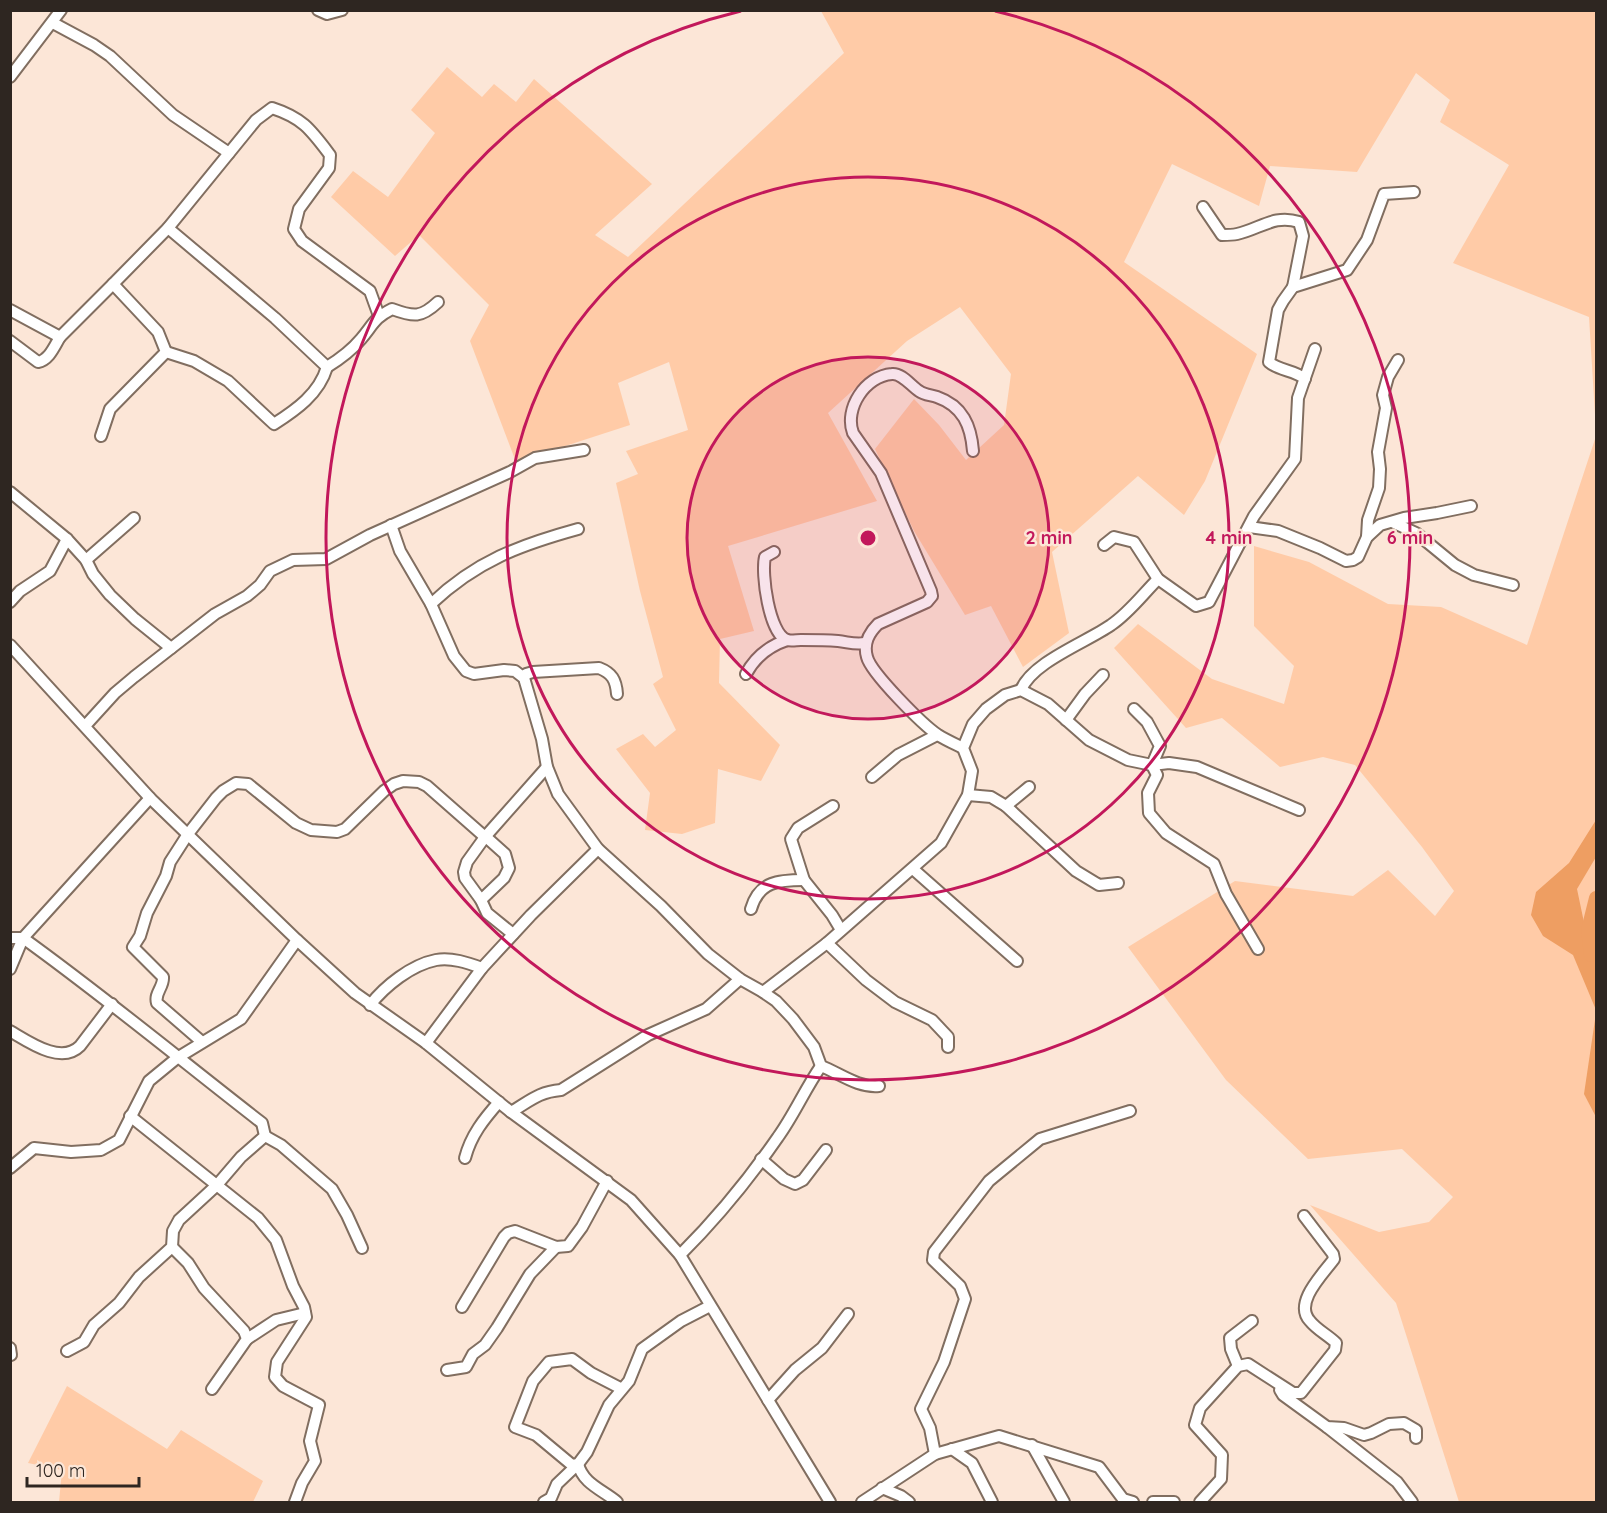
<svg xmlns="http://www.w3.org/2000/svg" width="1607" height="1513" viewBox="0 0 1607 1513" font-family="Quicksand,sans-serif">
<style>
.green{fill:#ffcba7}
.water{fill:#ee9e62}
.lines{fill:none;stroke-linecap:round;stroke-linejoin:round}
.river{stroke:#ee9e62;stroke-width:14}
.minor-casing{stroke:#816e60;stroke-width:14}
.minor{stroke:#fff;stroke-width:10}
.ring{fill:none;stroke:#c2185b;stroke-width:3}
.centre{fill:#c2185b;stroke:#fce6d7;stroke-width:3}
.ring-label{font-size:18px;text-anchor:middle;font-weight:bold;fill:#c2185b;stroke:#fce6d7;stroke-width:5;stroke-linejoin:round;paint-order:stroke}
</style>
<rect width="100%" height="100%" fill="#fce6d7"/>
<g class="green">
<path d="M821,11H1596V431L1589,317L1453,263L1509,165L1440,122L1450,100L1416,73L1357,172L1270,166L1259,206L1172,164L1124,262L1257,354L1205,481L1184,515L1138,476L1052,552L1069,633L1023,667L991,606L965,615L914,531L875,449L914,399L939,425L966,460L1004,425L1011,374L960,307L907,341L828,413L877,501L728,546L754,631L720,639L719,683L780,745L761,781L718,769L715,823L682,834L645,830L650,793L616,749L643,734L655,747L676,730L653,684L663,677L640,591L616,483L638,474L626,451L688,430L669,362L618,383L630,425L516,462L470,341L489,305L419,235L395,256L331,197L353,171L388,197L435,133L411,110L447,67L482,97L494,84L516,102L534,79L652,184L595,235L628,257L844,53Z"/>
<path d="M1596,436V1502H1459L1396,1303L1310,1205L1379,1232L1429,1222L1453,1197L1402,1149L1308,1159L1226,1080L1128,947L1235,881L1353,896L1388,870L1435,916L1454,891L1422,847L1355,765L1323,757L1280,767L1222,718L1186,728L1114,648L1138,624L1212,679L1284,704L1294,666L1254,626V546L1309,562L1388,604L1441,607L1527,645Z"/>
<path d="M67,1386L167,1449L181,1430L263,1481L253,1502H59L62,1470L28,1463Z"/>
</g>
<g class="water">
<path d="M1596,820V857L1577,889L1586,932L1596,949V1010L1573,955L1543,936L1531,915L1536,892L1569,863Z"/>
<path d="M1596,1013V1117L1584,1094Z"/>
</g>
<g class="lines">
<path class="river" d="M1591,955L1588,930L1596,898"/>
<g class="minor-casing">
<g id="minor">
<path d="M318,10L327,14L342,10"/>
<path d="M53,23L94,45L110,56L173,115L229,153"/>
<path d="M10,77L61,10"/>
<path d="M1203,207L1222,235C1226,235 1232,235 1237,234C1260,229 1274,214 1299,222L1303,236L1293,287"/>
<path d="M168,228L275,318L327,367C340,359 351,351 361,339C373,325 374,318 392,309C414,317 421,318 438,302"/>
<path d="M10,310L60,337L113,284"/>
<path d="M10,341L38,362C49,360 54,347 60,337"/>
<path d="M166,352L194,361L228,381L274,424C296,410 319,394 327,367"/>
<path d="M1305,379C1295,370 1279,371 1269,362L1278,310L1283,301L1293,287L1347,270L1367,240L1384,194L1414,192"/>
<path d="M101,436L110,409L166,352L158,332L113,284L168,228L256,120L272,108C303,118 311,130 330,155L329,168L299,209L294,229L302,241L370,291L379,316"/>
<path d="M10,492L67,539L86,560L93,574L110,595L135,619L171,648"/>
<path d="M1392,522L1416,533L1455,565L1474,575L1513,585"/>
<path d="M391,525L400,551L431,604L454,656L466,671L474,674L504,670L515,671L524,678L542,739L547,767L558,794L598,849L661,906L708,954L740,979L763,992L776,1001L793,1019L814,1047L821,1066C841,1074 858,1088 879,1086"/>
<path d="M1249,527L1278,531L1320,548L1346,561L1353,560L1358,557L1367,537L1380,525L1404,518L1437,513L1471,506"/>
<path d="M1367,537L1368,520L1379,488L1380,469L1378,452L1386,408L1383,395L1388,377L1398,360"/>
<path d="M1104,545L1114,537L1134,542L1158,579L1196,606L1209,602L1254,516L1295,459L1298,398L1315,349"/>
<path d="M774,552L765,557C761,573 769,634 787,640C790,641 797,640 801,640C813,640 826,640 838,641C848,642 855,645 865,643"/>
<path d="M86,560L134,518"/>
<path d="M10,602L20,591L50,571L67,539"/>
<path d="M431,604C476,561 520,545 578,529"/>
<path d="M10,645L150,798L297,940L355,993L426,1043L511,1112L631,1200L680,1255L830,1502"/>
<path d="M746,674C755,657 769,646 787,640"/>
<path d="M524,678L526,674L533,672L599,668C612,673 616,680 617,694"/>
<path d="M1021,690C1032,662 1087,642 1111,625C1129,613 1143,594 1158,579"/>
<path d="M1134,709L1147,722L1160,746L1152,765L1157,775L1148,793L1149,813L1166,833L1214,864L1226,894L1258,949"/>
<path d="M1066,720L1085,694L1103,675"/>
<path d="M85,726L115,693L134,677L215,614L247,596L260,585L270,571L293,560L326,559L370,535L510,472L535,458L584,450"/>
<path d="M963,748C955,744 946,740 938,735C923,725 871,673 867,657C863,643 869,633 878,624L927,602L932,596L931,591L881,473L853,433C844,409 865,376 892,374C902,373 911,386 919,391C924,395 931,395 937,397C963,406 971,426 973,451"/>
<path d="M872,777L898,755L937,735"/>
<path d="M968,795L991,797L1006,806L1029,787"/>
<path d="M833,806L798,828L791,839L804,880L832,915L841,930"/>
<path d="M1006,806L1076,871L1099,885L1118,883"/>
<path d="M913,869L1017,961"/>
<path d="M481,900L504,878L509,868L505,854L486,837"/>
<path d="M751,909C759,881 779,880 804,880"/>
<path d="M513,934L487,913L481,900L465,878L464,872L467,862L485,837L547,767"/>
<path d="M10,938H23C105,997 182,1061 262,1123L265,1136L241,1157L217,1185L179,1220L173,1231L172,1247L139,1277L119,1303L94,1325L84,1342L67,1351"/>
<path d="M827,943L866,980L895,1002L932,1020L948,1037V1047"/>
<path d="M10,969L23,938L150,798"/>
<path d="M763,992L827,943L941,843L968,795L972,771L963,748L973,724L986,709L1005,695L1021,690L1048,704L1089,740L1128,760L1152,765L1169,763L1197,767L1299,810"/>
<path d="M370,1005C385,986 411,965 436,960C451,957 468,963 482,968"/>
<path d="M10,1031C29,1042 61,1065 80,1046L112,1004"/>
<path d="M202,1042L157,1003C154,993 164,987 163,977L133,947L140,936L147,913L166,876L170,862L188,834L216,798L223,791L236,783L248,784L296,823L311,830L337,832L345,829L384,791L394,784L403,781L419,782L427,786L485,837"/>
<path d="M426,1043L482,968L531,915L598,849"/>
<path d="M511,1112C530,1101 538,1092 561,1090L648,1035L706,1009L740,979"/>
<path d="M130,1116L258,1218L276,1240L293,1286L304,1307L306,1317L277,1362L275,1377L283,1386L319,1405L310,1441L315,1461L302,1483L295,1502"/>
<path d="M265,1136L281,1145L332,1189L347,1215L362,1248"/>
<path d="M465,1158C471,1135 484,1119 499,1102"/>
<path d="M761,1159L784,1179L795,1184L803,1180L826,1150"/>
<path d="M10,1168L34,1148L71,1152L101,1150L119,1140L149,1081L177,1058L241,1019L297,940"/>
<path d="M172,1247L188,1263L204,1288L244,1331L247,1339L212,1389"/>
<path d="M680,1255C716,1219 749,1179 778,1137C794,1115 805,1089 821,1066"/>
<path d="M462,1307L504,1237L508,1233L515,1231L556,1247L568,1246L582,1227L607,1181"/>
<path d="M247,1339L276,1320L305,1313"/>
<path d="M10,1348L11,1355"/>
<path d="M1238,1366L1231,1349L1230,1338L1252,1321"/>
<path d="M447,1370L466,1367L473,1354L485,1345L497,1328L530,1274L556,1247"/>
<path d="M622,1389L591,1373L572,1359L549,1362L533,1381L515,1427L536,1435L572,1465L578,1464L587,1452L609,1405L629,1381L642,1349L681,1321L710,1306"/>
<path d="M1280,1390L1283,1395L1327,1427L1344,1428L1364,1435L1371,1433L1389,1424L1404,1423L1416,1430V1438"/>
<path d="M768,1400L795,1370L822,1348L848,1314"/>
<path d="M1327,1427L1397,1482L1412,1502"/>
<path d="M1032,1445L1064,1502"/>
<path d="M952,1449L972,1463L992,1502"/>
<path d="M935,1454L930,1428L921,1409L944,1362L965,1299L960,1286L933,1260L934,1252L989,1181L1040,1139L1130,1111"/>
<path d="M882,1488L901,1496L909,1502"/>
<path d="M544,1502L551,1498L557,1484L578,1464C583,1484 603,1490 617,1502"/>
<path d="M862,1502L935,1454L999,1436L1099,1467L1123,1499L1133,1502"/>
<path d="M1153,1502H1174"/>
<path d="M1200,1502L1221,1479L1222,1455L1195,1425L1200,1408L1238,1366L1248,1364L1293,1393H1301L1335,1350L1336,1343C1328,1335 1317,1330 1310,1321C1293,1303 1323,1274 1334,1259L1333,1254L1304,1216"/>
</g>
</g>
<use href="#minor" class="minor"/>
</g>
<circle cx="868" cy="538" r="181" fill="#c2185b" fill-opacity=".12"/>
<g class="ring">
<circle cx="868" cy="538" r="181"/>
<circle cx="868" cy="538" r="361"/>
<path d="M995 11A542 542 0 1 1 741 11"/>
</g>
<circle cx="868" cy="538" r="9" class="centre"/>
<g class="ring-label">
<text x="1049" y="544">2 min</text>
<text x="1229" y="544">4 min</text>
<text x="1410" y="544">6 min</text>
</g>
<rect width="1607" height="1513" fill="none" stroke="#2e2621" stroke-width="24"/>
<path d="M27 1477v9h112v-9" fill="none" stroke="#2e2621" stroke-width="3"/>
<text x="36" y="1477" font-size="18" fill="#2e2621" stroke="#fce6d7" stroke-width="4.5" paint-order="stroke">100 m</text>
</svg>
